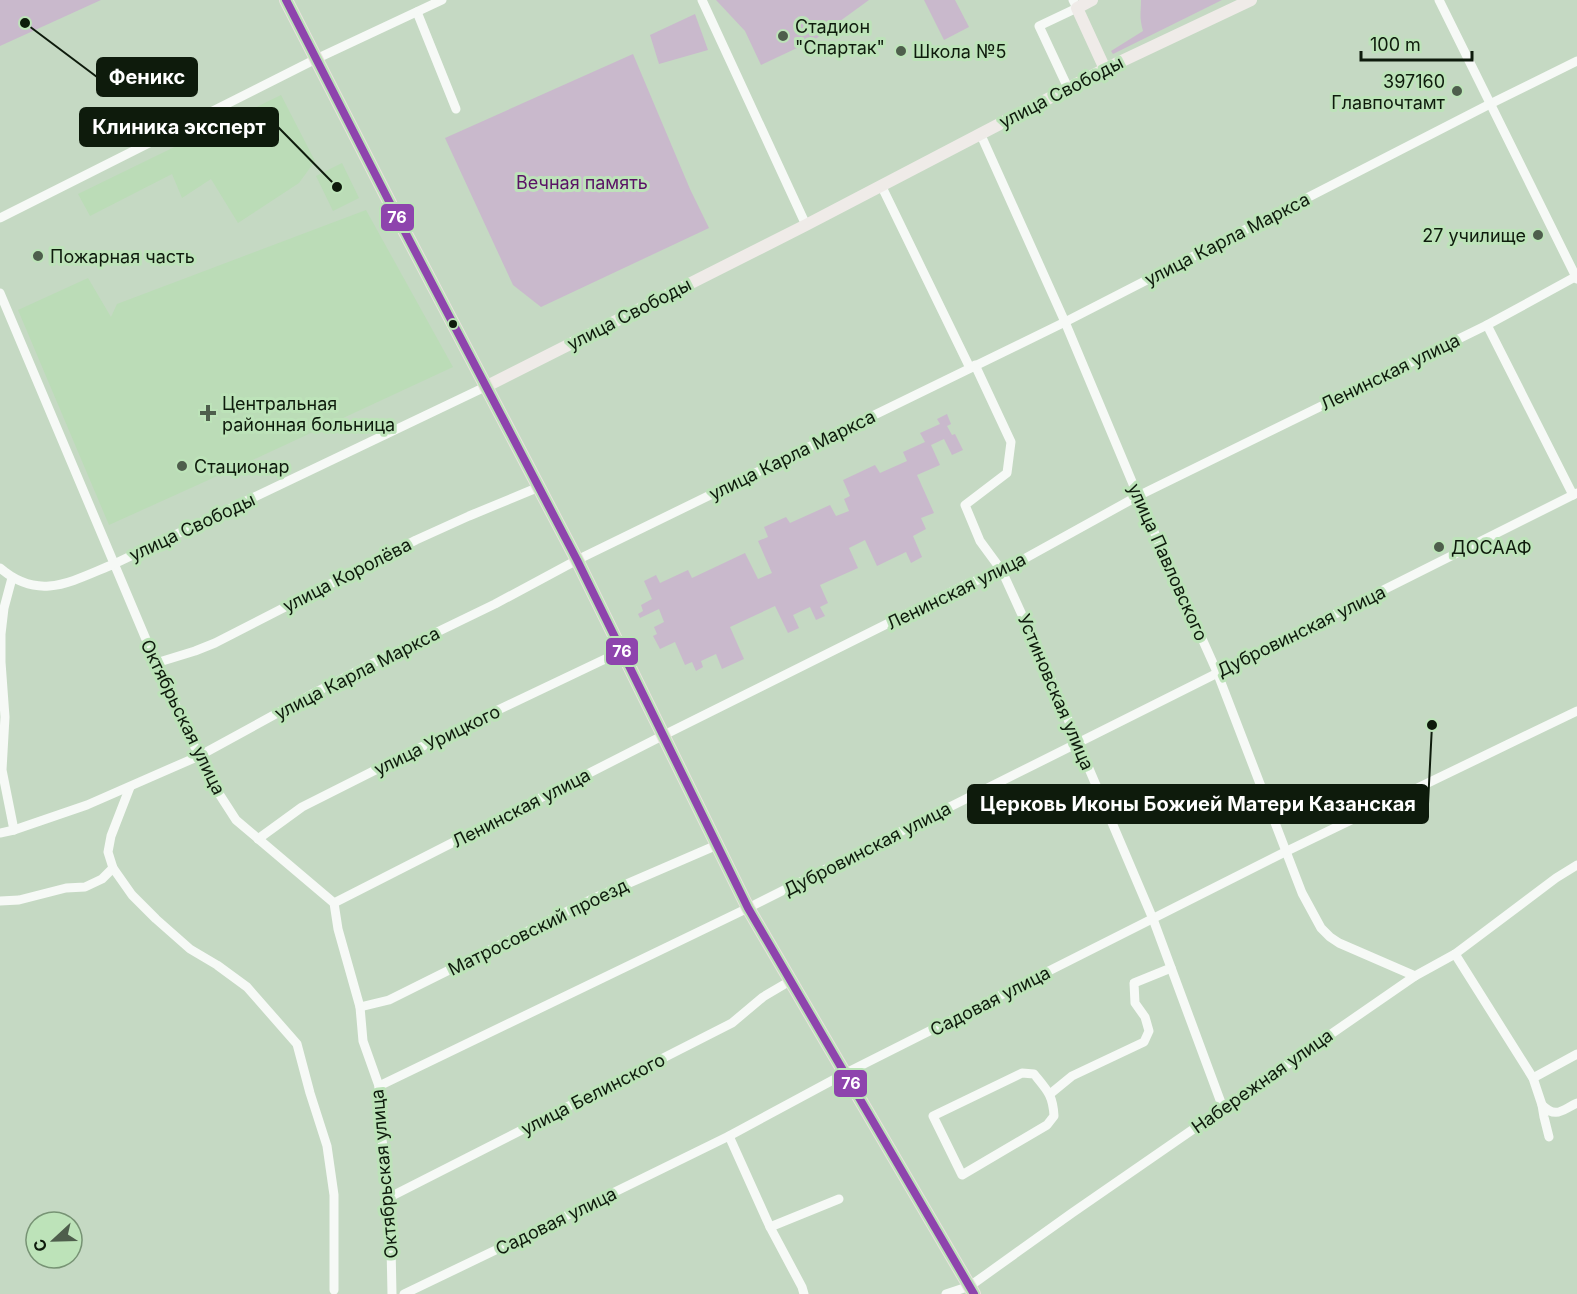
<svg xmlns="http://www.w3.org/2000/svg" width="1577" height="1294" viewBox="0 0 1577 1294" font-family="Inter,sans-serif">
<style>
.built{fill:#bbdcb7}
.green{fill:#c9b9cc}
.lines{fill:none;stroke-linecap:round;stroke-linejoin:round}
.minor{stroke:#f6f9f6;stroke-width:9}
.major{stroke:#efebe8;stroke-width:12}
.highway{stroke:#eae2de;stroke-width:14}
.bus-1-casing{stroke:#bde3b9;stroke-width:12}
.bus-1{stroke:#8e44ad;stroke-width:8}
.poi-dot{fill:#4e5e4c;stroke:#bde3b9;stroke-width:2}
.bus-dot{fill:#0e1b0c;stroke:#bde3b9;stroke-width:2}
.labels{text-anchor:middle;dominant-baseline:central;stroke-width:6;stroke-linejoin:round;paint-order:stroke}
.poi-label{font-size:18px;fill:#0e1b0c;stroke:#bde3b9;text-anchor:start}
.street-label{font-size:18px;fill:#0e1b0c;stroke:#bde3b9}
.park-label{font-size:18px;fill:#5a1265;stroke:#bde3b9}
.leader{fill:none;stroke:#0e1b0c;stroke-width:2}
.callout-dot{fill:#0e1b0c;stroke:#bde3b9;stroke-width:2}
.callout{fill:#0e1b0c;stroke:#0e1b0c;stroke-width:2}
.callout-label{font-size:20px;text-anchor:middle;font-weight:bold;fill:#fff}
.line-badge{stroke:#bde3b9;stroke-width:2}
.badge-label{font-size:16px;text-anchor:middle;font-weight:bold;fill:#fff}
</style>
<rect width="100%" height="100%" fill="#c5d9c3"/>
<g class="built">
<path d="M281,95L315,161L299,183L238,223L211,179L182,198L172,174L90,216L78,194Z"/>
<path d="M342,163L359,198L333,211L316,176Z"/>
<path d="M366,210L453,367L257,458L109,525L18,310L88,278L111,317L117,304Z"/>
</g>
<g class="green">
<path d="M0,0H101L0,46Z"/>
<path d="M716,0H869L814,40L761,65L745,31Z"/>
<path d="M924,0H955L969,27L944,40Z"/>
<path d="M1141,0H1222L1113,54L1111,51L1143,31C1139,17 1141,13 1141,0Z"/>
<path d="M695,14L708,50L659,64L650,35Z"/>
<path d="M633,54L690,189L709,228L541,307L513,285L445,138Z"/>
<path d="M947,414L951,424L947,426L952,435L955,434L963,450L952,455L944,439L931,445L940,465L917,475L934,513L921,518L926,529L913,536L922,557L911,563L906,552L877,566L865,540L849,548L858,568L820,585L828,603L820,607L825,616L816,620L810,607L793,615L799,628L788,633L775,606L730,627L744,659L722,669L716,654L701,661L703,667L696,671L692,662L685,665L675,642L660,649L653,636L657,634L654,627L664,622L659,609L640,618L638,614L643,611L641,605L652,599L644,581L656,575L660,583L688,570L692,578L745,553L758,579L772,573L758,541L768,537L764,527L786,517L790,523L830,505L836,516L849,511L844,499L850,496L843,480L875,465L880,473L907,461L903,452L925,442L920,433L940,424L937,419Z"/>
</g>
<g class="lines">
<g class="minor">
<path d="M702,0L806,225"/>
<path d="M1439,0L1577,279"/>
<path d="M417,12L456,109"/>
<path d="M1068,88L1039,26L1077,8L1073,0"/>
<path d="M980,133L1065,322L1138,496L1217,672L1302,893L1321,928L1330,937L1339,943L1415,976"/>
<path d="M881,185L970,368"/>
<path d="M0,218L316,59L442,0"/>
<path d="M0,293L156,663L199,756L216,789L236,820L334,903L338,929L360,1007L363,1041L379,1086L378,1111L390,1197L392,1294"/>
<path d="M1487,325L1573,495"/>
<path d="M975,365L1011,442L1007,473L965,505L980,541L1002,571L1044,663L1153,919L1223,1108"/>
<path d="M0,568C39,602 72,581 114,564L485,387"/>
<path d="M12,578L4,608L1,634V662L5,717L2,770L14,830"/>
<path d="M156,663L195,651L215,643L416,540L469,516L539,487"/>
<path d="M130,787L111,836L108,852L113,868L132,895L156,919L190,949L217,965L247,987L297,1044L310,1093L327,1146L334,1195V1290"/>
<path d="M0,833L14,830L87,805L199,756L314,693L369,665L495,604L577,560L1065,322L1490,104L1577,61"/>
<path d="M258,839L302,807L433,741L622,651"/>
<path d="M0,901L19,900L66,888L85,887L102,879L113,868"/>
<path d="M334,903L664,735L967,584L1002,571L1138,496L1487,325L1577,276"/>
<path d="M1455,954L1533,1078L1542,1105L1544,1117L1549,1137"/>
<path d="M360,1007L389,1000L592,899L717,845"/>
<path d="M1022,1073L1034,1074C1047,1090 1053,1095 1054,1116L1047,1125L962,1175L933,1116Z"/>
<path d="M1533,1078L1577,1054"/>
<path d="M379,1086L748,908L1577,493"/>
<path d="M1050,1094L1072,1076L1144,1042L1149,1031L1145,1017L1135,1003L1134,983L1171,968"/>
<path d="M1542,1105C1556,1119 1562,1110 1577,1103"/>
<path d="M729,1136L770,1227L802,1287L804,1294"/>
<path d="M390,1197L732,1023L763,997L790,981"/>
<path d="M770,1227L839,1199"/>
<path d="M404,1294L529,1234L729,1136L846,1073L1287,851L1577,711"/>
<path d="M946,1294L970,1286L1072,1213L1415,976L1455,954L1556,878L1577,865"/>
</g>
<g class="major">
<path d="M1092,0L1077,8L1105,69"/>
<path d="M485,387L806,225L1105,69L1251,0"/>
</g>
<path class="highway" d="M286,0L394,211L577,560L748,908L974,1294"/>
<g class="bus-1-casing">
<path id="bus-1" d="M286,0L394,211L577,560L748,908L974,1294"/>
</g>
<use href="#bus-1" class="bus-1"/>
</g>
<g class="poi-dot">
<circle cx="783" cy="36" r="6"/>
<circle cx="901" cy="51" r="6"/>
<circle cx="1457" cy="91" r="6"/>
<circle cx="1538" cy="235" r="6"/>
<circle cx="38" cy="256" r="6"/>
<path d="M205 404h6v6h6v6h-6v6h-6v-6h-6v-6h6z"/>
<circle cx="182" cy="466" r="6"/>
<circle cx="1439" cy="547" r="6"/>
</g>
<circle class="bus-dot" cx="453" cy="324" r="5"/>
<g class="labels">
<g class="poi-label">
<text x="795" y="26">Стадион<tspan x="795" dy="21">"Спартак"</tspan></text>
<text x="913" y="51">Школа №5</text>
<text x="1445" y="81" text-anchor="end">397160<tspan x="1445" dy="21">Главпочтамт</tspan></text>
<text x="1526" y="235" text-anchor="end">27 училище</text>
<text x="50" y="256">Пожарная часть</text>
<text x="222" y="403">Центральная<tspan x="222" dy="21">районная больница</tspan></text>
<text x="194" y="466">Стационар</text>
<text x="1451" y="547">ДОСААФ</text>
</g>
<g class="street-label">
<text transform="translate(1061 92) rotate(-27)">улица Свободы</text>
<text transform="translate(1227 239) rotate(-27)">улица Карла Маркса</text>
<text transform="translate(629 314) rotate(-27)">улица Свободы</text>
<text transform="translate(1390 372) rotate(-26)">Ленинская улица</text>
<text transform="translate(792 455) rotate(-26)">улица Карла Маркса</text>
<text transform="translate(192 527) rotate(-25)">улица Свободы</text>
<text transform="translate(1168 562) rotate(66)">улица Павловского</text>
<text transform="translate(347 575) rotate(-27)">улица Королёва</text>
<text transform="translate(956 591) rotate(-26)">Ленинская улица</text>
<text transform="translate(1301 631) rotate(-26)">Дубровинская улица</text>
<text transform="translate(357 673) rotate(-27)">улица Карла Маркса</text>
<text transform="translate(1056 692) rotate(67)">Устиновская улица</text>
<text transform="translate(183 717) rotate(64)">Октябрьская улица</text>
<text transform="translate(437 740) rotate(-26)">улица Урицкого</text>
<text transform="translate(521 808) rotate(-27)">Ленинская улица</text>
<text transform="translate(867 849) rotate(-27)">Дубровинская улица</text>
<text transform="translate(538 927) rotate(-26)">Матросовский проезд</text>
<text transform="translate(990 1001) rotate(-27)">Садовая улица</text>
<text transform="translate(1262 1081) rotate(-35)">Набережная улица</text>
<text transform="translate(593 1094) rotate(-27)">улица Белинского</text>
<text transform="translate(384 1174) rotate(-95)">Октябрьская улица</text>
<text transform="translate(556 1221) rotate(-26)">Садовая улица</text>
</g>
<g class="park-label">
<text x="582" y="182">Вечная память</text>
</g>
</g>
<path class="leader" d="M25 23L97 77M337 187L278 127M1432 725L1428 804"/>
<g class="callout-dot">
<circle cx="25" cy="23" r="6"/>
<circle cx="337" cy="187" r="6"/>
<circle cx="1432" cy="725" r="6"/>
</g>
<g class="callout">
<rect x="97" y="58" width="100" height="38" rx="6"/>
<rect x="80" y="108" width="198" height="38" rx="6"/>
<rect x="968" y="785" width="460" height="38" rx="6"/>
</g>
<g class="callout-label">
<text x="147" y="84">Феникс</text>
<text x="179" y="134">Клиника эксперт</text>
<text x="1198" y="811">Церковь Иконы Божией Матери Казанская</text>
</g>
<g class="line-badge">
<rect x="380" y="203" width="35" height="29" rx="6" fill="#8e44ad"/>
<rect x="605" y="637" width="34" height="29" rx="6" fill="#8e44ad"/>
<rect x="833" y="1069" width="35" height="29" rx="6" fill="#8e44ad"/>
</g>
<g class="badge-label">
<text x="397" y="223">76</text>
<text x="622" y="657">76</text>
<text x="851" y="1089">76</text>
</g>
<g transform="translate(54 1240) rotate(248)"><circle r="28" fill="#bde3b9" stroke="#779374" stroke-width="1.5"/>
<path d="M0-4.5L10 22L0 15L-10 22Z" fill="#4e5e4c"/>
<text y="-9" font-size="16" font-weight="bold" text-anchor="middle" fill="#0e1b0c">С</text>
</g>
<path d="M1361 51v9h111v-9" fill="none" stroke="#0e1b0c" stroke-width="3"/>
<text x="1370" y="51" font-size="18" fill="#0e1b0c" stroke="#bde3b9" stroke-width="4.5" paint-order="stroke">100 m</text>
</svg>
